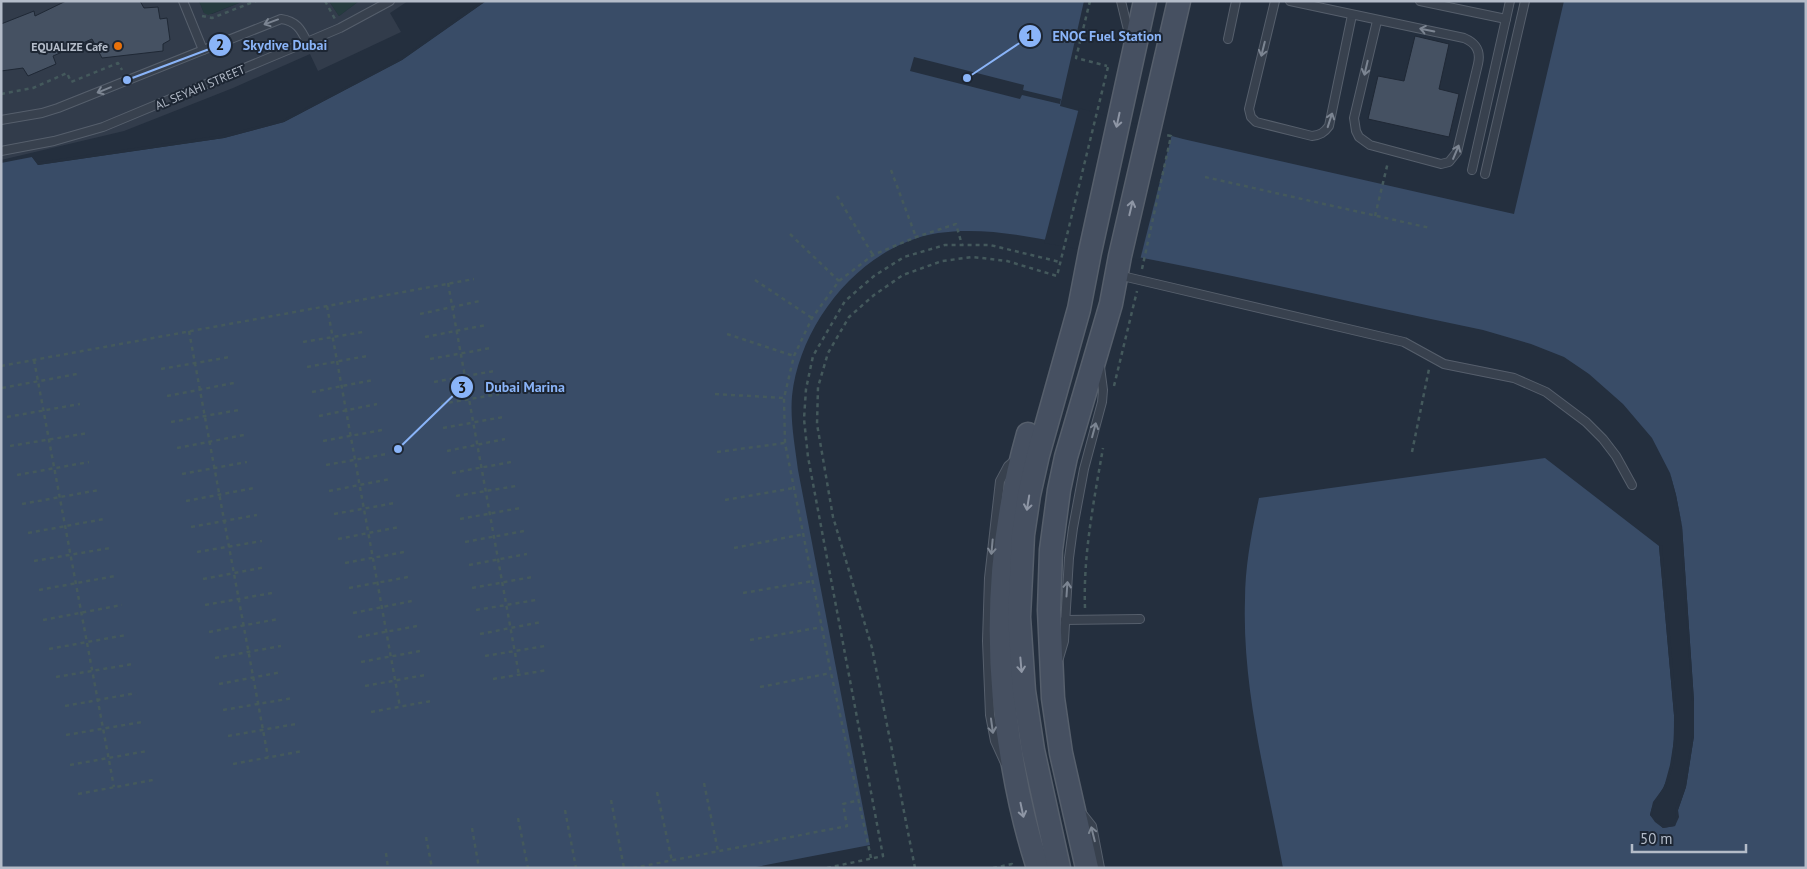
<svg xmlns="http://www.w3.org/2000/svg" width="1807" height="869" viewBox="0 0 1807 869" font-family="'PT Sans',sans-serif">
<style>
.airport{fill:#323c4b}
.green{fill:#263c3f}
.water{fill:#394c67}
.pier{fill:#242f3e}
.building{fill:#455162;stroke:#1f2835}
.lines{fill:none;stroke-linecap:round;stroke-linejoin:round}
.lane-casing{stroke:#565f6c;stroke-width:10}
.secondary-casing{stroke:#565f6c;stroke-width:25}
.path{stroke:#44595c;stroke-width:2.5;stroke-dasharray:4 4;stroke-linecap:butt}
.lane{stroke:#38414e;stroke-width:8}
.secondary{stroke:#465061;stroke-width:22}
.oneway{stroke:#7c8592}
.oneway2{stroke:#8e96a5}
.food-dot{fill:#e8710a;stroke:#1d2633;stroke-width:2}
.labels{text-anchor:middle;dominant-baseline:central;stroke-width:4;stroke-linejoin:round;paint-order:stroke}
.poi-label{font-size:12px;font-weight:bold;fill:#b4bcc9;stroke:#1d2633;text-anchor:end}
.street-label{font-size:12px;fill:#b4bcc9;stroke:#1d2633}
.leader{fill:none;stroke:#8ab4f8;stroke-width:2}
.callout-dot{fill:#8ab4f8;stroke:#1d2633;stroke-width:2}
.mark-label{font-size:15px;text-anchor:middle;font-weight:bold;fill:#111}
.callout-label{font-size:14px;text-anchor:middle;font-weight:bold;fill:#8ab4f8;stroke:#1d2633;stroke-width:4;stroke-linejoin:round;paint-order:stroke}
</style>
<rect width="100%" height="100%" fill="#242f3e"/>
<path class="airport" d="M1,1H199L204,13L212,14L244,1H329L339,16L359,1H408L390,13L401,32L318,71L310,54L233,88L124,131L1,160Z"/>
<g class="green">
<path d="M199,1H244L208,15L204,13Z"/>
<path d="M329,1H359L339,16Z"/>
</g>
<path class="water" d="M486,1H1084L1060,106L1183,139L1514,214L1564,1H1806V868H1283C1267,780 1242,690 1245,600C1245,565 1252,531 1259,498L1545,458L1659,546L1674,715C1674,737 1674,768 1663,788C1657,799 1653,801 1650,815L1663,828L1675,826L1678,810L1686,787L1694,736V701L1682,526L1676,495L1670,473L1652,438L1623,404L1589,374L1564,357L1531,344L1483,330C1357,304 1232,274 1106,251C1051,242 994,225 938,233C862,245 800,322 792,396C790,421 795,446 798,470L870,845L751,868H1V163L32,157L38,165L224,138L284,122L402,60Z"/>
<g class="pier">
<path d="M482,1H486L402,60L284,122L224,138L38,165L32,157H34L39,162L223,135L283,120L401,58Z"/>
<path d="M914,57L1024,85L1023,90L1061,99L1060,104L1022,95L1020,99L910,71Z"/>
<path d="M1079,108L1172,134L1140,260L1044,243Z"/>
<path d="M1670,473L1676,495L1682,526L1694,701V736L1686,787L1678,810L1679,817L1675,826L1663,828L1655,822L1650,815L1653,802L1664,787L1670,765L1674,740V715L1659,546L1662,545L1677,714V740L1673,766L1666,788L1655,803L1652,815L1656,820L1664,825L1673,824L1676,817L1675,809L1684,786L1692,736V701L1680,529L1682,526Z"/>
</g>
<g class="building">
<path d="M66,1H140L144,8L158,7L160,19L167,18L170,40L163,44V51L102,58L92,39L53,56L56,64L28,76L23,68L1,71V24L34,11L35,16Z"/>
<path d="M1415,36L1449,44L1439,89L1459,94L1449,137L1368,119L1378,76L1404,81Z"/>
</g>
<g class="lines">
<g class="lane-casing">
<g id="lane">
<path d="M183,1L203,50"/>
<path d="M1121,1L1130,38"/>
<path d="M1275,1L1249,109L1251,117L1256,122L1312,136C1320,135 1324,133 1329,126L1352,15"/>
<path d="M1290,1L1464,38C1476,43 1481,51 1478,64L1457,152L1449,162L1441,164L1370,145L1359,137L1356,131L1354,118L1377,21"/>
<path d="M1420,1L1506,19"/>
<path d="M1228,39L1236,1"/>
<path d="M1,120L42,113L58,108L281,19C296,21 301,29 307,42"/>
<path d="M1,151L54,141L103,127L307,42L340,28L390,1"/>
<path d="M1472,170L1510,1"/>
<path d="M1485,174L1525,1"/>
<path d="M1118,275L1404,342L1444,364L1514,378L1546,392L1586,422L1603,439L1616,456L1632,485"/>
<path d="M1065,620L1140,619"/>
<path d="M1059,658L1064,641L1069,558L1073,528L1084,469L1102,402L1103,390L1100,367"/>
<path d="M1005,763L995,741L990,715L987,641L989,578L1000,481L1008,466L1016,459"/>
<path d="M1081,812L1092,826L1100,868"/>
</g>
</g>
<g class="secondary-casing">
<g id="secondary">
<path d="M1028,434C997,543 993,654 1013,765C1019,800 1027,834 1038,868"/>
<path d="M1059,868L1033,750L1024,691L1019,617L1023,535L1029,495L1038,455L1079,309L1090,252L1145,1"/>
<path d="M1087,868L1061,753L1053,698L1049,610L1051,550L1059,490L1066,457L1111,304L1120,256L1179,1"/>
</g>
</g>
<g class="path">
<path d="M325,1L335,19"/>
<path d="M1090,1L1076,58L1107,66"/>
<path d="M202,16L212,18L256,1"/>
<path d="M1,94L33,88L67,73L71,82L118,63L122,70"/>
<path d="M891,170L916,237"/>
<path d="M1205,177L1430,228"/>
<path d="M837,196L873,255"/>
<path d="M1375,216L1388,162"/>
<path d="M790,234L839,281"/>
<path d="M1142,269L1171,136L1166,135"/>
<path d="M755,280L812,318"/>
<path d="M448,283L519,675"/>
<path d="M327,306L400,707"/>
<path d="M420,314L480,301"/>
<path d="M189,331L268,757"/>
<path d="M727,334L794,356"/>
<path d="M425,337L486,325"/>
<path d="M303,342L363,332"/>
<path d="M430,359L491,348"/>
<path d="M34,360L114,787"/>
<path d="M1,366L474,279"/>
<path d="M307,367L367,356"/>
<path d="M161,369L230,357"/>
<path d="M434,382L494,371"/>
<path d="M1114,386L1137,291"/>
<path d="M2,388L77,374"/>
<path d="M312,392L373,380"/>
<path d="M715,394L784,398"/>
<path d="M167,396L234,383"/>
<path d="M441,404L499,394"/>
<path d="M319,416L377,404"/>
<path d="M7,417L80,404"/>
<path d="M171,422L239,410"/>
<path d="M443,428L503,417"/>
<path d="M323,441L382,430"/>
<path d="M10,446L88,433"/>
<path d="M177,448L244,435"/>
<path d="M447,451L505,439"/>
<path d="M717,452L785,443"/>
<path d="M1412,452L1429,369"/>
<path d="M326,465L387,454"/>
<path d="M452,473L511,462"/>
<path d="M182,474L247,462"/>
<path d="M17,475L89,462"/>
<path d="M329,491L390,479"/>
<path d="M456,496L516,486"/>
<path d="M725,500L794,488"/>
<path d="M186,501L254,488"/>
<path d="M22,504L99,490"/>
<path d="M334,514L395,503"/>
<path d="M460,519L520,508"/>
<path d="M191,527L257,515"/>
<path d="M28,533L104,519"/>
<path d="M338,539L399,527"/>
<path d="M465,542L524,531"/>
<path d="M734,548L804,534"/>
<path d="M197,552L262,541"/>
<path d="M34,561L110,548"/>
<path d="M345,563L404,552"/>
<path d="M469,565L527,554"/>
<path d="M203,579L266,567"/>
<path d="M349,588L408,577"/>
<path d="M472,588L532,577"/>
<path d="M39,590L115,576"/>
<path d="M743,593L813,581"/>
<path d="M205,605L272,593"/>
<path d="M1085,608C1083,555 1094,500 1103,448"/>
<path d="M476,610L536,600"/>
<path d="M353,613L412,601"/>
<path d="M43,620L122,605"/>
<path d="M209,632L278,619"/>
<path d="M480,634L541,622"/>
<path d="M358,637L417,626"/>
<path d="M750,640L822,627"/>
<path d="M49,649L126,635"/>
<path d="M485,656L545,646"/>
<path d="M215,658L281,646"/>
<path d="M361,662L420,651"/>
<path d="M56,677L133,664"/>
<path d="M493,679L548,670"/>
<path d="M219,684L282,672"/>
<path d="M365,686L425,675"/>
<path d="M760,687L831,673"/>
<path d="M65,706L136,693"/>
<path d="M223,710L293,698"/>
<path d="M371,712L431,701"/>
<path d="M66,735L142,722"/>
<path d="M228,736L296,724"/>
<path d="M233,764L303,751"/>
<path d="M70,765L147,751"/>
<path d="M704,783L718,851"/>
<path d="M657,792L672,861"/>
<path d="M78,794L153,780"/>
<path d="M611,800L624,868"/>
<path d="M565,810L576,868"/>
<path d="M518,818L528,868"/>
<path d="M472,828L479,868"/>
<path d="M426,837L432,868"/>
<path d="M386,853L388,868"/>
<path d="M871,858L831,673L785,443L784,398L794,356L812,318L839,281L873,255L916,237L956,224L962,245"/>
<path d="M633,868L847,826L843,804L859,800"/>
<path d="M827,868L883,856L808,457L804,419L806,389L813,356L845,301L874,276L904,257L945,245H990L1060,262"/>
<path d="M915,868L872,648L833,517L817,424L818,387L828,353L849,317L874,295L903,275L942,261L973,257L1007,261L1057,276L1108,67"/>
<path d="M993,868L1012,864L1013,868"/>
</g>
<use href="#lane" class="lane"/>
<use href="#secondary" class="secondary"/>
</g>
<defs><path id="oneway-shaft" d="M-6 0H5M1.5-3L5.5 0L1.5 3" fill="none" stroke-width="1.6" stroke-linecap="round" stroke-linejoin="round" transform="scale(1.25)"/></defs>
<g class="oneway">
<use href="#oneway-shaft" transform="translate(271 22) rotate(160)"/>
<use href="#oneway-shaft" transform="translate(1427 30) rotate(-169)"/>
<use href="#oneway-shaft" transform="translate(1263 49) rotate(104)"/>
<use href="#oneway-shaft" transform="translate(1366 68) rotate(103)"/>
<use href="#oneway-shaft" transform="translate(104 90) rotate(158)"/>
<use href="#oneway-shaft" transform="translate(1330 120) rotate(-72)"/>
<use href="#oneway-shaft" transform="translate(1456 152) rotate(-67)"/>
<use href="#oneway-shaft" transform="translate(1094 430) rotate(-75)"/>
<use href="#oneway-shaft" transform="translate(992 547) rotate(95)"/>
<use href="#oneway-shaft" transform="translate(1067 589) rotate(-86)"/>
<use href="#oneway-shaft" transform="translate(992 726) rotate(82)"/>
<use href="#oneway-shaft" transform="translate(1093 834) rotate(-104)"/>
</g>
<g class="oneway2">
<use href="#oneway-shaft" transform="translate(1118 120) rotate(102)"/>
<use href="#oneway-shaft" transform="translate(1131 208) rotate(-77)"/>
<use href="#oneway-shaft" transform="translate(1028 503) rotate(99)"/>
<use href="#oneway-shaft" transform="translate(1021 665) rotate(85)"/>
<use href="#oneway-shaft" transform="translate(1022 810) rotate(78)"/>
</g>
<circle class="food-dot" cx="118" cy="46" r="5"/>
<g class="labels">
<g class="poi-label">
<text x="108" y="46">EQUALIZE Cafe</text>
</g>
<g class="street-label">
<text transform="translate(200 87) rotate(-23)">AL SEYAHI STREET</text>
</g>
</g>
<path class="leader" d="M967 78L1030 36M127 80L220 45M398 449L462 387"/>
<g class="callout-dot">
<circle cx="967" cy="78" r="5"/>
<circle cx="127" cy="80" r="5"/>
<circle cx="398" cy="449" r="5"/>
<circle cx="1030" cy="36" r="12"/>
<circle cx="220" cy="45" r="12"/>
<circle cx="462" cy="387" r="12"/>
</g>
<g class="mark-label">
<text x="1030" y="41">1</text>
<text x="220" y="50">2</text>
<text x="462" y="393">3</text>
</g>
<g class="callout-label">
<text x="1107" y="41">ENOC Fuel Station</text>
<text x="285" y="50">Skydive Dubai</text>
<text x="525" y="392">Dubai Marina</text>
</g>
<rect width="1807" height="869" fill="none" stroke="#b4bcc9" stroke-width="5"/>
<path d="M1632 844v8h114v-8" fill="none" stroke="#b4bcc9" stroke-width="2.5"/>
<text x="1640" y="844" font-size="15" fill="#b4bcc9" stroke="#1d2633" stroke-width="4" paint-order="stroke">50 m</text>
</svg>
